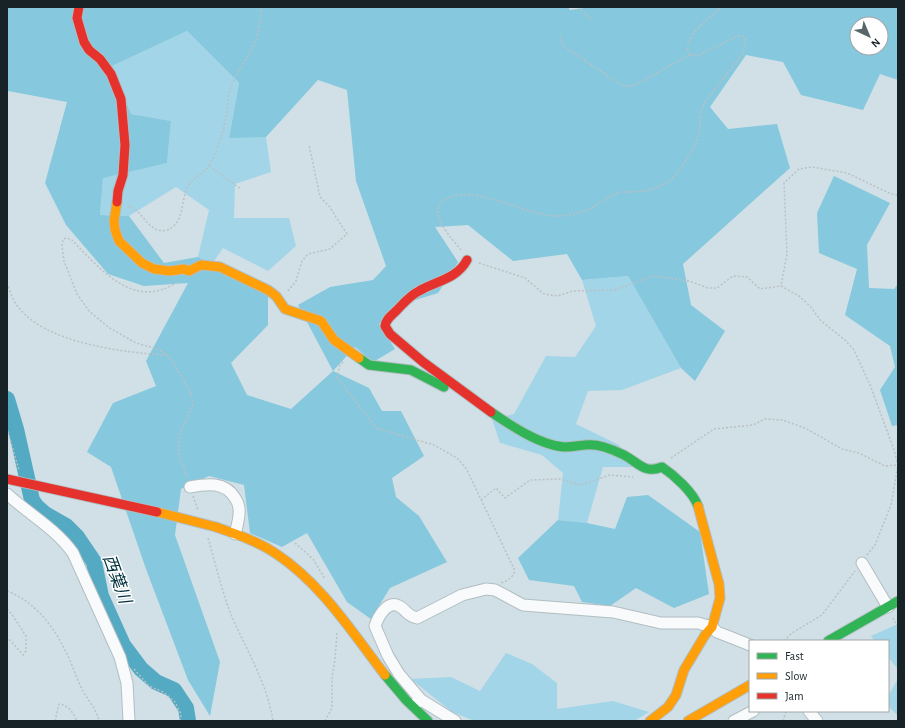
<svg xmlns="http://www.w3.org/2000/svg" width="905" height="728" viewBox="0 0 905 728" font-family="'Alegreya Sans','Noto Sans JP',sans-serif">
<style>
.green{fill:#a2d5e7}
.forest{fill:#86c8dd;fill-rule:evenodd}
.lines{fill:none;stroke-linecap:round;stroke-linejoin:round}
.river{stroke:#53aac2;stroke-width:16}
.street-casing{stroke:#b1bec2;stroke-width:13}
.fast-casing{stroke:#b1bec2;stroke-width:11}
.slow-casing{stroke:#b1bec2;stroke-width:11}
.jam-casing{stroke:#b1bec2;stroke-width:11}
.path{stroke:#bbc0c3;stroke-width:1.5;stroke-dasharray:2 2;stroke-linecap:butt}
.street{stroke:#f8fafb;stroke-width:11}
.fast{stroke:#30b455;stroke-width:9}
.slow{stroke:#ff9f0a;stroke-width:9}
.jam{stroke:#e5322d;stroke-width:9}
.slow-bridge-casing{stroke:#b1bec2;stroke-width:11;stroke-linecap:butt}
.jam-bridge-casing{stroke:#b1bec2;stroke-width:11;stroke-linecap:butt}
.slow-bridge{stroke:#ff9f0a;stroke-width:9}
.jam-bridge{stroke:#e5322d;stroke-width:9}
.labels{text-anchor:middle;dominant-baseline:central;stroke-width:3;stroke-linejoin:round;paint-order:stroke}
.water-label{font-size:17px;font-style:italic;fill:#00303e;stroke:#fff}
</style>
<rect width="100%" height="100%" fill="#d0e0e6"/>
<g class="green">
<path d="M187,31L239,83L229,137H266L271,172L235,184L234,218H289L296,246L268,271L223,248L212,264L198,257L209,210L176,187L129,216L100,215L103,177L167,163L171,121L131,114L112,66Z"/>
<path d="M628,276L681,368L622,390L588,391L576,424L619,445L636,467H603L587,523L558,520L563,473L542,455L500,443L492,419L514,414L546,356L575,357L596,326L582,280Z"/>
<path d="M898,624V669L888,657V641H875L871,636Z"/>
<path d="M506,653L532,664L557,683V709L613,701L649,712L634,721H475L452,712L411,679L451,677L480,691Z"/>
<path d="M898,679V716L888,706V696Z"/>
</g>
<g class="forest">
<path d="M7,7H568L570,10L592,7H898V80L880,74L863,110L801,95L783,62L746,55L710,107L728,129L777,124L790,168L683,264L691,305L725,331L695,381L681,368L628,276L582,280L567,254L513,261L468,225L435,227L458,262L438,293L399,305L379,324L395,349L373,362L355,347L333,371L369,388L382,411H401L424,456L392,478L396,497L419,516L447,562L390,588L371,619L347,602L307,533L282,547L250,533L244,485L209,476L181,489L175,535L220,662L210,716L188,680L146,569L111,467L87,452L113,403L156,386L146,361L188,283L144,286L108,274L66,225L45,183L67,102L8,91ZM857,24H881V48H857ZM187,31L239,83L229,138L266,137L318,80L347,90L356,181L386,266L373,280L330,287L298,305L333,371L291,409L247,395L231,363L268,325V293L198,257L164,263L129,216L100,215L103,178L167,163L171,121L131,114L112,66Z"/>
<path d="M834,176L890,203L867,245L869,288L894,289L898,284V425L892,426L880,390L895,367L890,346L845,315L857,269L819,253L817,213Z"/>
<path d="M648,495L700,532L709,594L674,608L636,588L610,606L582,602L574,586L529,580L518,558L558,520L587,523L615,529L627,497Z"/>
</g>
<g class="lines">
<path class="river" d="M7,399L16,429L32,500L36,506L45,514L66,526L77,537L94,562L101,596L123,645L141,669L156,682L174,690L186,708L188,721"/>
<g class="street-casing">
<g id="street">
<path d="M190,487C206,484 225,481 235,498C237,501 239,505 239,509C240,517 237,526 235,534"/>
<path d="M7,494C29,514 56,529 73,553L120,657L127,683L129,721"/>
<path d="M862,563L888,607"/>
<path d="M421,700L399,674L388,656L375,626C378,617 387,600 399,606C407,610 405,615 417,618L462,595L486,589L495,590L523,605L613,612L661,623H698L712,627L717,632L750,645"/>
<path d="M415,704L421,700L455,721"/>
<path d="M809,711L817,721"/>
<path d="M734,721L753,711"/>
</g>
</g>
<g class="fast-casing">
<g id="fast">
<path d="M359,358L369,365L411,370L444,387"/>
<path d="M491,412C510,425 541,446 565,447C580,447 587,442 604,447C611,449 618,452 624,455C639,463 644,474 662,467C674,475 693,492 698,506"/>
<path d="M828,641L898,601"/>
<path d="M385,675L406,700L428,721"/>
</g>
</g>
<g class="slow-casing">
<g id="slow">
<path d="M117,202L114,221L115,230L119,241L142,263L154,269L170,271L184,269L189,271L201,265L220,267L268,290L276,296L285,309L321,321L334,340L359,358"/>
<path d="M216,527C236,534 257,541 275,553C321,583 352,632 385,675"/>
<path d="M650,721L668,707L676,695L684,670L705,635L712,627L720,598L719,584L698,506"/>
<path d="M688,721L750,685"/>
</g>
</g>
<g class="jam-casing">
<g id="jam">
<path d="M79,7L77,18L84,42L89,50L100,59L111,74L121,99L125,145L123,175L118,191L117,202"/>
<path d="M467,260C457,279 436,281 419,291C409,296 403,304 396,311C391,316 386,319 385,326L390,334L423,362L491,412"/>
</g>
</g>
<g class="path">
<path d="M578,7L593,21"/>
<path d="M560,35L563,46L623,86H633L690,55"/>
<path d="M209,166L241,189"/>
<path d="M128,206C144,210 148,235 167,230C184,224 181,202 187,188C192,177 205,174 210,164C218,149 224,130 227,112C228,106 228,100 229,94C234,73 250,57 257,37C260,27 261,17 261,7"/>
<path d="M461,250C453,240 428,214 442,202C467,179 528,217 558,216C571,216 585,212 596,205C604,201 610,195 620,192C623,192 628,192 632,192C645,191 658,189 669,181C679,173 697,146 699,133C702,122 697,119 703,106C706,100 711,95 715,89C725,77 734,65 743,53L746,40L743,36H738L697,56L690,55C679,39 710,18 721,7"/>
<path d="M479,263L525,278L544,294L558,296L573,291L614,290L653,276L689,281L708,288H717L733,276L747,277L760,289L781,286"/>
<path d="M177,282C134,311 100,269 72,240L67,238L63,239L62,245L64,261L77,294L89,311L108,327L136,343L158,349L167,355L174,364L191,393L193,404L179,436V455L187,477"/>
<path d="M7,283C10,291 13,302 19,308C46,343 125,353 167,355"/>
<path d="M288,291L296,281L302,261L308,254L330,249L347,234L329,206L320,197L309,145"/>
<path d="M343,362L340,365L337,377L376,428L434,445L457,458L466,468L515,571C512,578 509,580 501,583"/>
<path d="M7,429L19,470"/>
<path d="M671,458L714,429L753,425L765,419L782,420L805,428L842,449L859,453L885,466L898,465"/>
<path d="M193,496L198,510"/>
<path d="M481,500L496,488L505,498L530,480L560,479L581,485L610,475L633,477"/>
<path d="M208,538C215,562 221,588 230,612C245,648 267,682 273,721"/>
<path d="M295,543L313,559L325,579"/>
<path d="M867,555L875,545L891,505L898,465L894,450L871,387L854,350L845,340L821,321L810,306L799,296L781,286L787,254L784,183L799,169L812,167L847,173L891,194L898,195"/>
<path d="M7,591C36,602 54,627 67,654C73,666 77,680 83,691C89,702 96,708 99,721"/>
<path d="M7,609L13,616L26,636V651L23,655L11,641L7,638"/>
<path d="M893,618L898,627"/>
<path d="M784,641L792,633L822,615L855,571"/>
<path d="M134,669L149,686L163,692L175,702L181,714L180,721"/>
<path d="M55,721L59,704C69,705 73,713 77,721"/>
<path d="M325,721L332,708V678L335,659L337,633"/>
<path d="M783,721L786,711"/>
</g>
<use href="#street" class="street"/>
<use href="#fast" class="fast"/>
<use href="#slow" class="slow"/>
<use href="#jam" class="jam"/>
<g class="slow-bridge-casing">
<path id="slow-bridge" d="M157,512L216,527"/>
</g>
<g class="jam-bridge-casing">
<path id="jam-bridge" d="M7,479L157,512"/>
</g>
<use href="#slow-bridge" class="slow-bridge"/>
<use href="#jam-bridge" class="jam-bridge"/>
</g>
<g class="labels">
<g class="water-label">
<text transform="translate(117 579) rotate(70)">西葉川</text>
</g>
</g>
<rect width="905" height="728" fill="none" stroke="#172327" stroke-width="16"/>
<rect x="749" y="640" width="140" height="72" fill="#ffffff" stroke="#a2a7a9"/>
<rect x="757" y="653" width="20" height="6" fill="#30b455" stroke="#a2a7a9"/>
<text x="785" y="660" font-size="12" fill="#172327">Fast</text>
<rect x="757" y="673" width="20" height="6" fill="#ff9f0a" stroke="#a2a7a9"/>
<text x="785" y="680" font-size="12" fill="#172327">Slow</text>
<rect x="757" y="693" width="20" height="6" fill="#e5322d" stroke="#a2a7a9"/>
<text x="785" y="700" font-size="12" fill="#172327">Jam</text>
<g transform="translate(869 36) rotate(136)"><circle r="19" fill="#ffffff" stroke="#a2a7a9"/>
<path d="M0-3L7 15L0 10L-7 15Z" fill="#58656a"/>
<text y="-6" font-size="11" font-weight="bold" text-anchor="middle" fill="#172327">N</text>
</g>
</svg>
